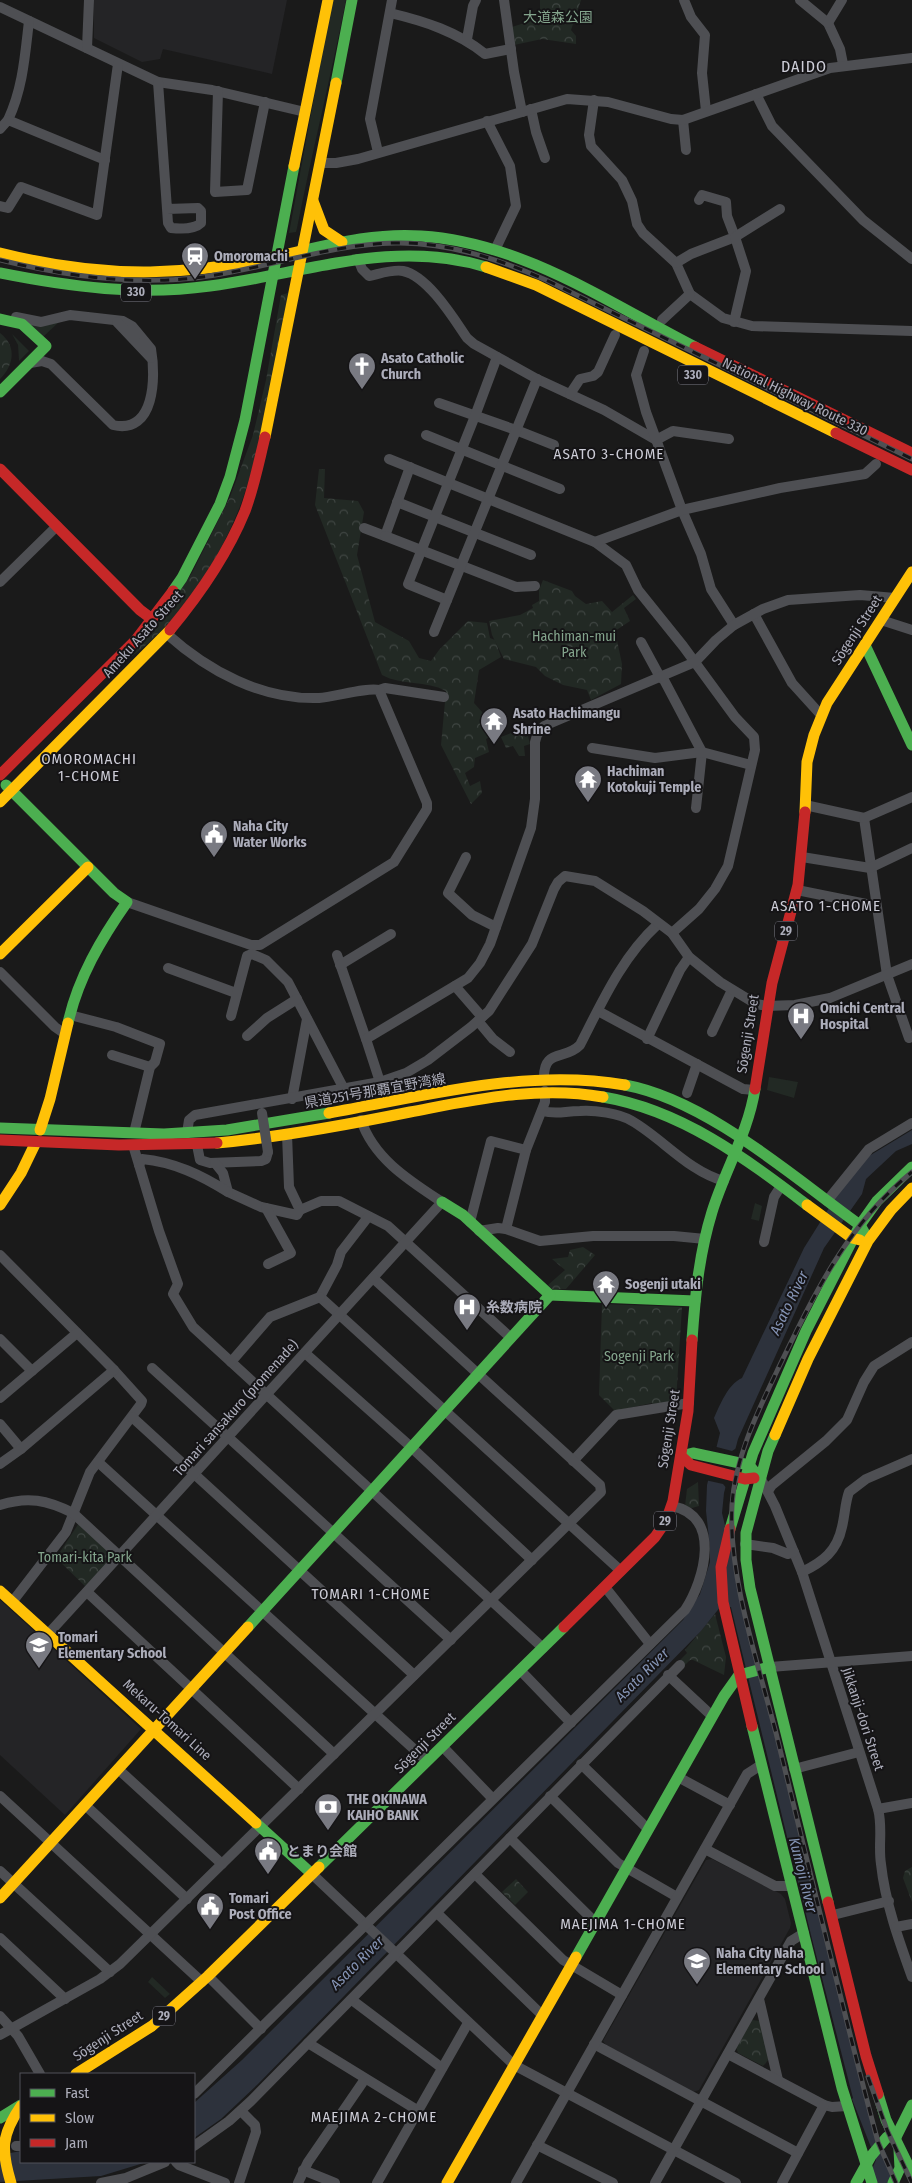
<svg xmlns="http://www.w3.org/2000/svg" width="912" height="2183" viewBox="0 0 912 2183" font-family="'Fira Sans Condensed','Noto Sans JP',sans-serif">
<style>
.built{fill:#242426}
.grass{fill:#222924}
.forest{fill:url(#forest-crowns)}
.water{fill:#2d323c}
.pier{fill:#1a1a1a}
.lines{fill:none;stroke-linecap:round;stroke-linejoin:round}
.street{stroke:#4e4f53;stroke-width:10}
.fast{stroke:#4caf50;stroke-width:11}
.slow{stroke:#ffc107;stroke-width:11}
.jam{stroke:#c62828;stroke-width:11}
.rail-casing{stroke:#4f5053;stroke-width:5}
.rail{stroke:#151416;stroke-width:3;stroke-dasharray:9;stroke-linecap:butt}
.street-bridge{stroke:#4e4f53;stroke-width:10}
.labels{text-anchor:middle;dominant-baseline:central;stroke-width:4;stroke-linejoin:round;paint-order:stroke}
.shield{fill:#151416;stroke:#7f7f89;stroke-width:1}
.shield-label{font-size:12px;font-weight:bold;fill:#acadba}
.park-label{font-size:14px;fill:#84a58d;stroke:#151416}
.poi-label{font-size:14px;font-weight:bold;fill:#acadba;stroke:#151416;text-anchor:start}
.street-label{font-size:14px;fill:#acadba;stroke:#151416}
.neighbourhood-label{font-size:15px;letter-spacing:1px;fill:#cdcdd7;stroke:#151416}
.water-label{font-size:15px;font-style:italic;fill:#8493b4;stroke:#151416}
.quarter-label{font-size:16px;letter-spacing:1px;fill:#cdcdd7;stroke:#151416}
</style>
<defs>
<pattern id="forest-crowns" width="20" height="18" patternUnits="userSpaceOnUse" patternTransform="scale(1.25)"><rect width="20" height="18" fill="#222924"/><path d="M2 6a3 3 0 1 1 6 0M12 15a3 3 0 1 1 6 0" fill="none" stroke="#3f4542"/></pattern>
</defs>
<rect width="100%" height="100%" fill="#1a1a1a"/>
<g class="built">
<path d="M94,0H287L272,74L163,49L160,59L142,62L94,38Z"/>
<path d="M0,1600L141,1729L65,1815L0,1755Z"/>
<path d="M712,1859L781,1894L785,1899L791,1923L790,1928L699,2090L693,2092L606,2045L603,2041L706,1860Z"/>
</g>
<g class="grass">
<path d="M332,0H346C331,76 312,152 297,228L296,232L289,233Z"/>
<path d="M59,322L43,337L29,323Z"/>
<path d="M12,334L29,351L19,361L18,345Z"/>
<path d="M769,1077L798,1082L794,1098L767,1090Z"/>
<path d="M755,1203L762,1206L759,1221L751,1219Z"/>
<path d="M152,1977L170,1994L165,1998L148,1982Z"/>
</g>
<g class="forest">
<path d="M540,0H581L571,30L576,36V44L542,39L514,45L512,27L540,18Z"/>
<path d="M288,293C282,331 274,368 266,405C261,430 257,455 249,479C231,543 185,618 131,657L165,613L192,573L230,497L253,435L266,380L281,295Z"/>
<path d="M0,333C17,346 14,365 0,379Z"/>
<path d="M319,469H325L324,498L358,501L364,512L357,555L375,622L409,641L419,658L431,661L439,650L468,621L487,623L490,638L495,640L501,657L479,670L474,703L491,722L495,734L486,739L489,752L475,758L474,767L465,773L470,786L480,781L482,793L471,804L441,745L446,691C426,680 402,686 382,675L315,505Z"/>
<path d="M543,580L572,591L575,596L586,604L602,601L612,612L633,595L636,599L624,608L630,621L615,631L622,664L621,684L591,700L587,690L563,685L545,676L536,667L504,659L492,635L489,621L520,615L533,608L532,605L539,601V590Z"/>
<path d="M521,729L525,737L528,736L530,744L524,746L525,756H519L513,746L506,748L501,737Z"/>
<path d="M583,1247L595,1255L566,1289H552L548,1285L565,1270L552,1259L568,1257L570,1250Z"/>
<path d="M602,1304L682,1307L676,1401L653,1405L652,1403L615,1411L599,1395Z"/>
<path d="M698,1482L699,1506L692,1508L685,1506L687,1489Z"/>
<path d="M79,1523L115,1557L85,1586L56,1558Z"/>
<path d="M715,1614L726,1657L724,1675L693,1660H690L683,1667L678,1662L687,1653L685,1650Z"/>
<path d="M912,1867V1902L903,1878L905,1871Z"/>
<path d="M516,1879L528,1892L515,1905L502,1892Z"/>
<path d="M752,2020L760,2021L769,2059L763,2066L738,2053L736,2047Z"/>
</g>
<g class="water">
<path d="M912,1130V1144L896,1151L866,1179L862,1194L824,1248L738,1439L724,1493L722,1513L864,2096L875,2130L900,2183H866L876,2160L852,2099L853,2098L812,1939L731,1607L721,1606L701,1631L258,2084L221,2119L194,2138V2103L242,2060L683,1620L700,1594L710,1562V1547L706,1511L707,1485L720,1433L714,1418C720,1405 728,1384 742,1378L804,1248L839,1192L869,1156Z"/>
<path d="M21,2151V2162H147L101,2176L0,2182V2155Z"/>
</g>
<path class="pier" d="M713,1446L732,1451L738,1447L728,1490L723,1484L705,1480Z"/>
<g class="lines">
<g class="street">
<path d="M504,0L514,72L522,112"/>
<path d="M684,0L691,17L705,35L702,73L706,111"/>
<path d="M800,0L828,23L840,49L843,64"/>
<path d="M0,7L158,82L212,90L305,112"/>
<path d="M390,13C424,21 458,32 485,54L511,49"/>
<path d="M828,23L842,0"/>
<path d="M467,39L473,6L476,0"/>
<path d="M87,48L89,0"/>
<path d="M158,82L168,223L171,228C180,229 195,229 201,223V211L198,208L167,209"/>
<path d="M218,91L215,192L247,190L265,102"/>
<path d="M756,94L772,126L863,220L912,259"/>
<path d="M594,100L589,135L591,146L622,180L632,201L637,224L643,233L676,263L690,294L723,318L752,326L912,331"/>
<path d="M531,109L536,132L545,158"/>
<path d="M8,120C23,88 25,55 29,21"/>
<path d="M683,120L686,150"/>
<path d="M487,121L510,166L516,206L495,250"/>
<path d="M0,129L8,120L105,160"/>
<path d="M378,152L370,119L392,0"/>
<path d="M321,163H336L358,159L567,99L608,102L671,119L683,120L830,68L912,58"/>
<path d="M0,206L8,208L21,187L97,215L118,64"/>
<path d="M358,259L362,269L369,276C379,274 393,269 403,271C428,276 454,319 467,338L474,344L537,379L604,410L656,440L673,431L729,439"/>
<path d="M676,263L691,254L735,237L727,216L726,202L702,195L699,200"/>
<path d="M16,317L41,322L70,315L123,321L132,326L151,349C156,377 155,435 113,425L51,364L42,361L30,363"/>
<path d="M662,320L690,294"/>
<path d="M117,322L151,358"/>
<path d="M734,322L746,271L735,237L780,209"/>
<path d="M644,351L636,375L646,412L682,510L701,554L711,589L734,625"/>
<path d="M570,394L580,379L593,376L598,372L615,335"/>
<path d="M439,403L516,430L554,445"/>
<path d="M426,435L560,489"/>
<path d="M389,459L595,542L626,565L638,590L683,646L735,717L754,737L755,750L728,866L715,889L699,909L672,933"/>
<path d="M397,502L531,555"/>
<path d="M364,528L385,536L410,467"/>
<path d="M385,536L516,587L535,586"/>
<path d="M595,542L682,510L780,488L865,474L876,464"/>
<path d="M0,582L57,526"/>
<path d="M447,600L408,584L475,416L497,357"/>
<path d="M754,614L792,683L821,715"/>
<path d="M881,620L912,630"/>
<path d="M434,632L537,379"/>
<path d="M641,642L660,677L664,680L702,752L696,808"/>
<path d="M379,690L385,688L444,697"/>
<path d="M592,748L655,758L702,752L751,765"/>
<path d="M805,805L864,818L887,975L909,1038"/>
<path d="M864,818L912,797"/>
<path d="M466,857L448,893L472,915L496,927"/>
<path d="M802,857L870,868L912,848"/>
<path d="M797,890L876,906"/>
<path d="M127,902L251,945H260L394,862L427,809V803L379,690C368,687 334,697 319,698C262,700 208,671 167,634"/>
<path d="M337,955L366,1039"/>
<path d="M340,965L391,934"/>
<path d="M168,968L236,993"/>
<path d="M0,972L55,1027L65,1034"/>
<path d="M455,986L482,1017"/>
<path d="M598,1011L743,1089L754,1090"/>
<path d="M70,1015L116,1027L160,1044L155,1062L150,1067L134,1133"/>
<path d="M231,1016L247,956L252,954L266,960L288,982L344,1089"/>
<path d="M478,1021L493,1039L510,1052"/>
<path d="M712,1032L732,990"/>
<path d="M247,1036L267,1018L297,999"/>
<path d="M647,1039L680,970L689,957"/>
<path d="M112,1055L150,1067"/>
<path d="M544,1079C543,1048 565,1061 580,1045C602,1002 622,957 658,924"/>
<path d="M380,1082L366,1039L468,978L480,963L490,944L531,828L535,799V742L537,735L544,726L695,662L716,640L734,625L763,609L788,600L860,595L895,598"/>
<path d="M687,1093L697,1064"/>
<path d="M292,1099L307,1019"/>
<path d="M542,1111C558,1115 564,1111 580,1111C594,1110 619,1113 632,1121C663,1139 688,1171 724,1181"/>
<path d="M187,1133L189,1120L195,1115L380,1082L406,1073L428,1060L471,1027L489,1011L532,944L554,889L558,882L565,876L595,881L643,911L672,933L689,957L720,982L756,1004L767,1006L795,1005L830,998L912,964"/>
<path d="M287,1134L289,1187L300,1210"/>
<path d="M133,1145L159,1231L178,1284L173,1294L193,1327L543,1648"/>
<path d="M197,1145L200,1160L210,1163L261,1161L266,1159L268,1152"/>
<path d="M215,1163L223,1173L228,1192L261,1207L297,1215L300,1210L321,1201H339L388,1226L511,1338"/>
<path d="M139,1165L142,1159C174,1162 201,1175 228,1192"/>
<path d="M827,1201L869,1149L912,1123"/>
<path d="M266,1208L291,1253L268,1264"/>
<path d="M368,1217L341,1252L337,1265L320,1297L621,1571"/>
<path d="M470,1222L491,1141L526,1150"/>
<path d="M506,1229L526,1150L545,1102V1091"/>
<path d="M479,1231L498,1228L506,1229L540,1241L593,1236H674L705,1239"/>
<path d="M764,1242L774,1197L781,1186"/>
<path d="M0,1255L114,1370L142,1401L141,1404L90,1472L66,1532L13,1601"/>
<path d="M0,1339L32,1371"/>
<path d="M305,1353L411,1447L532,1560"/>
<path d="M231,1362L270,1317L320,1297"/>
<path d="M152,1368L451,1640"/>
<path d="M0,1398L77,1333"/>
<path d="M132,1417L414,1675"/>
<path d="M0,1424L21,1449"/>
<path d="M573,1461L616,1415L689,1403"/>
<path d="M98,1462L427,1761"/>
<path d="M0,1464L21,1449L114,1370"/>
<path d="M760,1477L775,1506L802,1572L878,1809C883,1828 878,1845 881,1864C885,1902 899,1941 912,1977"/>
<path d="M768,1491L772,1485L826,1441L847,1420L864,1382L874,1366L912,1342"/>
<path d="M0,1505C28,1496 47,1500 73,1513L334,1754"/>
<path d="M745,1544L773,1548L788,1554L794,1552"/>
<path d="M802,1572C823,1562 837,1551 842,1527C845,1515 845,1503 849,1492L866,1479L912,1459"/>
<path d="M605,1587L650,1644"/>
<path d="M87,1592L299,1789"/>
<path d="M49,1633L442,1202C410,1181 374,1159 361,1120"/>
<path d="M770,1667L912,1656"/>
<path d="M520,1670L571,1723"/>
<path d="M668,1675L712,1716"/>
<path d="M443,1747L492,1798"/>
<path d="M581,1764L648,1829"/>
<path d="M118,1769L222,1864"/>
<path d="M794,1769L859,1752"/>
<path d="M678,1777L730,1805"/>
<path d="M0,1796L202,1982"/>
<path d="M550,1796L618,1863L677,1897"/>
<path d="M85,1805L187,1899"/>
<path d="M878,1809L912,1803"/>
<path d="M510,1838L595,1922"/>
<path d="M705,1849L775,1886H792"/>
<path d="M0,1871L110,1972"/>
<path d="M312,1874L514,2065L736,2183"/>
<path d="M475,1874L563,1960L622,1995"/>
<path d="M437,1913L542,2015"/>
<path d="M833,1915L889,1901"/>
<path d="M896,1927L912,1924"/>
<path d="M0,1938L65,1999"/>
<path d="M208,1976L261,2029"/>
<path d="M759,1999L778,2080"/>
<path d="M352,2000L442,2068"/>
<path d="M0,2016L18,2036L40,2074"/>
<path d="M0,2035L100,1979L120,1964L601,1492L600,1485L373,1278"/>
<path d="M308,2043L417,2110"/>
<path d="M594,2044L798,2153"/>
<path d="M728,2054L824,2105L832,2107L847,2106"/>
<path d="M194,2094L685,1610C705,1579 722,1516 672,1506"/>
<path d="M537,2145L613,2183"/>
<path d="M16,2146H21"/>
<path d="M194,2146L229,2121L251,2101L680,1665"/>
<path d="M176,2162L179,2165L225,2183"/>
<path d="M303,2170L335,2183"/>
<path d="M101,2183L126,2178L165,2162"/>
<path d="M239,2183L256,2132L255,2125L241,2111"/>
<path d="M298,2183L308,2162L365,2079"/>
<path d="M377,2183L468,2023"/>
<path d="M516,2183L747,1774L761,1765"/>
<path d="M655,2183L791,1941L804,1933"/>
<path d="M782,2183L824,2105"/>
</g>
<g class="fast">
<path d="M336,83L352,0"/>
<path d="M301,251C340,242 380,233 421,236C521,242 609,303 695,347"/>
<path d="M0,273C70,287 139,296 210,286C304,274 392,238 486,267"/>
<path d="M0,319L22,324L46,346L0,392"/>
<path d="M173,591L182,578L220,504L230,477L245,420L294,166"/>
<path d="M865,645L912,745"/>
<path d="M6,785L114,893L127,902C101,939 78,978 68,1023"/>
<path d="M625,1085C707,1100 793,1177 860,1225L864,1232"/>
<path d="M603,1097C681,1110 745,1158 807,1205"/>
<path d="M0,1128L164,1134L227,1130L329,1113"/>
<path d="M442,1202L463,1215L550,1295L695,1301"/>
<path d="M692,1340C695,1297 699,1254 712,1212C725,1170 748,1133 755,1089"/>
<path d="M775,1435L768,1451L746,1533V1560L750,1588L828,1902"/>
<path d="M681,1456L693,1453L749,1465L754,1471"/>
<path d="M730,1529L753,1453L806,1331L860,1225L877,1201L912,1167"/>
<path d="M248,1627L550,1295"/>
<path d="M752,1726L842,2088L872,2183"/>
<path d="M256,1823L312,1874"/>
<path d="M319,1867L564,1627"/>
<path d="M576,1957L724,1696L739,1675L770,1667"/>
<path d="M878,2094L886,2120L912,2173"/>
<path d="M0,2118L21,2105"/>
<path d="M896,2137L912,2105"/>
<path d="M856,2183L871,2156L887,2137H896"/>
<path d="M893,2183L900,2168L899,2150"/>
</g>
<g class="slow">
<path d="M294,166L328,0"/>
<path d="M313,201L324,230L342,242"/>
<path d="M0,253C107,280 193,277 301,251"/>
<path d="M486,267L536,285L836,433"/>
<path d="M265,437L336,83"/>
<path d="M0,802L170,630"/>
<path d="M805,812L807,762L814,735L827,703L912,572"/>
<path d="M0,954L88,867"/>
<path d="M329,1113C426,1096 527,1068 625,1085"/>
<path d="M40,1130L50,1099L68,1023"/>
<path d="M217,1143C282,1137 346,1125 410,1112C474,1100 538,1085 603,1097"/>
<path d="M0,1205L21,1173L36,1142"/>
<path d="M807,1205L852,1238L860,1240"/>
<path d="M775,1435L808,1359L868,1241L891,1210L912,1188"/>
<path d="M0,1591L256,1823"/>
<path d="M0,1898L248,1627"/>
<path d="M76,2074L152,2026L208,1976L319,1867"/>
<path d="M11,2183C1,2150 1,2135 21,2106"/>
<path d="M447,2183L576,1957"/>
</g>
<g class="jam">
<path d="M695,347L912,453"/>
<path d="M836,433L912,470"/>
<path d="M0,469L140,610L152,619"/>
<path d="M170,630C200,594 227,555 245,511C254,487 259,461 265,437"/>
<path d="M0,775L135,641L173,591"/>
<path d="M755,1089L772,983L798,885L805,812"/>
<path d="M0,1140L119,1145L217,1143"/>
<path d="M681,1456L691,1465L745,1479L754,1478"/>
<path d="M730,1529L721,1567L723,1602L752,1726"/>
<path d="M564,1627L655,1537L666,1521L673,1501L688,1411L692,1340"/>
<path d="M828,1902L866,2056L878,2094"/>
</g>
<g class="rail-casing">
<g id="rail">
<path d="M0,260C64,276 129,285 195,278C263,270 328,244 396,243C448,242 499,259 546,280L912,459"/>
<path d="M868,2077L887,2130L912,2183"/>
<path d="M896,2183L878,2142L870,2112C837,1986 807,1859 776,1733C758,1663 728,1576 732,1505C735,1458 757,1413 777,1371C814,1295 845,1227 912,1172"/>
</g>
</g>
<use href="#rail" class="rail"/>
<path class="street-bridge" d="M262,1113L268,1152"/>
</g>
<defs>
<g id="station-pin" transform="scale(1.4375)"><path d="M0 17L-7.5 6A9.5 9.5 0 1 1 7.5 6Z" fill="#797a82" stroke="#151416"/><path d="M-3-6H3Q5-6 5-4V2Q5 4 3 4L4.5 6H3L1.5 4h-3L-3 6H-4.5L-3 4Q-5 4-5 2V-4Q-5-6-3-6ZM-3.5-4v3h7v-3ZM-3.5 1v1.5H-2V1ZM2 1v1.5H3.5V1Z" fill="#fff"/></g>
<g id="church-pin" transform="scale(1.4375)"><path d="M0 17L-7.5 6A9.5 9.5 0 1 1 7.5 6Z" fill="#797a82" stroke="#151416"/><path d="M-1.2-6h2.4v3.5h3.3v2.4h-3.3V6h-2.4V-.1h-3.3v-2.4h3.3Z" fill="#fff"/></g>
<g id="temple-pin" transform="scale(1.4375)"><path d="M0 17L-7.5 6A9.5 9.5 0 1 1 7.5 6Z" fill="#797a82" stroke="#151416"/><path d="M0-6L5-2H3V0L6.5 2.5H4V6H1.5V3h-3V6H-4V2.5H-6.5L-3 0V-2H-5Z" fill="#fff"/></g>
<g id="civic-pin" transform="scale(1.4375)"><path d="M0 17L-7.5 6A9.5 9.5 0 1 1 7.5 6Z" fill="#797a82" stroke="#151416"/><path d="M-.6-6.5H3V-4.5H.6V-3L4-1V1h2V6H-6V1h2V-1L-.6-3ZM-1.2 2.5V6h2.4V2.5Z" fill="#fff"/></g>
<g id="hospital-pin" transform="scale(1.4375)"><path d="M0 17L-7.5 6A9.5 9.5 0 1 1 7.5 6Z" fill="#797a82" stroke="#151416"/><path d="M-5-5h3v3.5h4V-5h3V5h-3V1.5h-4V5h-3Z" fill="#fff"/></g>
<g id="school-pin" transform="scale(1.4375)"><path d="M0 17L-7.5 6A9.5 9.5 0 1 1 7.5 6Z" fill="#797a82" stroke="#151416"/><path d="M0-5L7-2L0 1L-7-2ZM-4 1L0 2.5L4 1V4Q0 6-4 4Z" fill="#fff"/></g>
<g id="bank-pin" transform="scale(1.4375)"><path d="M0 17L-7.5 6A9.5 9.5 0 1 1 7.5 6Z" fill="#797a82" stroke="#151416"/><path d="M-6-4H6V4H-6ZM0-2.3a2.3 2.3 0 1 0 0 4.6a2.3 2.3 0 1 0 0-4.6Z" fill="#fff"/></g>
</defs>
<g fill-rule="evenodd">
<use href="#station-pin" x="195" y="256"/>
<use href="#church-pin" x="362" y="366"/>
<use href="#temple-pin" x="494" y="721"/>
<use href="#temple-pin" x="588" y="779"/>
<use href="#civic-pin" x="214" y="834"/>
<use href="#hospital-pin" x="801" y="1016"/>
<use href="#temple-pin" x="606" y="1284"/>
<use href="#hospital-pin" x="467" y="1307"/>
<use href="#school-pin" x="39" y="1645"/>
<use href="#bank-pin" x="328" y="1807"/>
<use href="#civic-pin" x="268" y="1851"/>
<use href="#civic-pin" x="210" y="1906"/>
<use href="#school-pin" x="697" y="1961"/>
</g>
<g class="labels">
<g class="shield">
<rect x="121" y="282.5" width="30" height="19" rx="4"/>
<rect x="678" y="365.5" width="30" height="19" rx="4"/>
<rect x="775" y="921.5" width="22" height="19" rx="4"/>
<rect x="654" y="1511.5" width="22" height="19" rx="4"/>
<rect x="153" y="2006.5" width="22" height="19" rx="4"/>
</g>
<g class="shield-label">
<text x="136" y="292">330</text>
<text x="693" y="375">330</text>
<text x="786" y="931">29</text>
<text x="665" y="1521">29</text>
<text x="164" y="2016">29</text>
</g>
<g class="park-label">
<text x="558" y="17">大道森公園</text>
<text x="574" y="636">Hachiman-mui<tspan x="574" dy="16">Park</tspan></text>
<text x="639" y="1356">Sogenji Park</text>
<text x="85" y="1557">Tomari-kita Park</text>
</g>
<g class="poi-label">
<text x="214" y="256">Omoromachi</text>
<text x="381" y="358">Asato Catholic<tspan x="381" dy="16">Church</tspan></text>
<text x="513" y="713">Asato Hachimangu<tspan x="513" dy="16">Shrine</tspan></text>
<text x="607" y="771">Hachiman<tspan x="607" dy="16">Kotokuji Temple</tspan></text>
<text x="233" y="826">Naha City<tspan x="233" dy="16">Water Works</tspan></text>
<text x="820" y="1008">Omichi Central<tspan x="820" dy="16">Hospital</tspan></text>
<text x="625" y="1284">Sogenji utaki</text>
<text x="486" y="1307">糸数病院</text>
<text x="58" y="1637">Tomari<tspan x="58" dy="16">Elementary School</tspan></text>
<text x="347" y="1799">THE OKINAWA<tspan x="347" dy="16">KAIHO BANK</tspan></text>
<text x="287" y="1851">とまり会館</text>
<text x="229" y="1898">Tomari<tspan x="229" dy="16">Post Office</tspan></text>
<text x="716" y="1953">Naha City Naha<tspan x="716" dy="16">Elementary School</tspan></text>
</g>
<g class="street-label">
<text transform="translate(795 397) rotate(26)">National Highway Route 330</text>
<text transform="translate(857 630) rotate(-57)">Sōgenji Street</text>
<text transform="translate(143 634) rotate(-48)">Ameku Asato Street</text>
<text transform="translate(748 1034) rotate(-81)">Sōgenji Street</text>
<text transform="translate(375 1091) rotate(-10)">県道251号那覇宜野湾線</text>
<text transform="translate(236 1408) rotate(-48)">Tomari sansakuro (promenade)</text>
<text transform="translate(669 1429) rotate(-81)">Sōgenji Street</text>
<text transform="translate(863 1719) rotate(72)">Jikkanji-dori Street</text>
<text transform="translate(167 1720) rotate(42)">Mekaru-Tomari Line</text>
<text transform="translate(425 1743) rotate(-45)">Sōgenji Street</text>
<text transform="translate(108 2036) rotate(-33)">Sōgenji Street</text>
</g>
<g class="neighbourhood-label">
<text x="609" y="454">ASATO 3-CHOME</text>
<text x="89" y="759">OMOROMACHI<tspan x="89" dy="17">1-CHOME</tspan></text>
<text x="826" y="906">ASATO 1-CHOME</text>
<text x="371" y="1594">TOMARI 1-CHOME</text>
<text x="623" y="1924">MAEJIMA 1-CHOME</text>
<text x="374" y="2117">MAEJIMA 2-CHOME</text>
</g>
<g class="water-label">
<text transform="translate(789 1303) rotate(-64)">Asato River</text>
<text transform="translate(642 1675) rotate(-45)">Asato River</text>
<text transform="translate(803 1875) rotate(76)">Kumoji River</text>
<text transform="translate(357 1963) rotate(-45)">Asato River</text>
</g>
<g class="quarter-label">
<text x="804" y="66">DAIDO</text>
</g>
</g>
<rect x="20" y="2073" width="175" height="90" fill="#151416" stroke="#515158"/>
<rect x="30" y="2089" width="25" height="8" fill="#4caf50" stroke="#515158"/>
<text x="65" y="2098" font-size="15" fill="#acadba">Fast</text>
<rect x="30" y="2114" width="25" height="8" fill="#ffc107" stroke="#515158"/>
<text x="65" y="2123" font-size="15" fill="#acadba">Slow</text>
<rect x="30" y="2139" width="25" height="8" fill="#c62828" stroke="#515158"/>
<text x="65" y="2148" font-size="15" fill="#acadba">Jam</text>
</svg>
